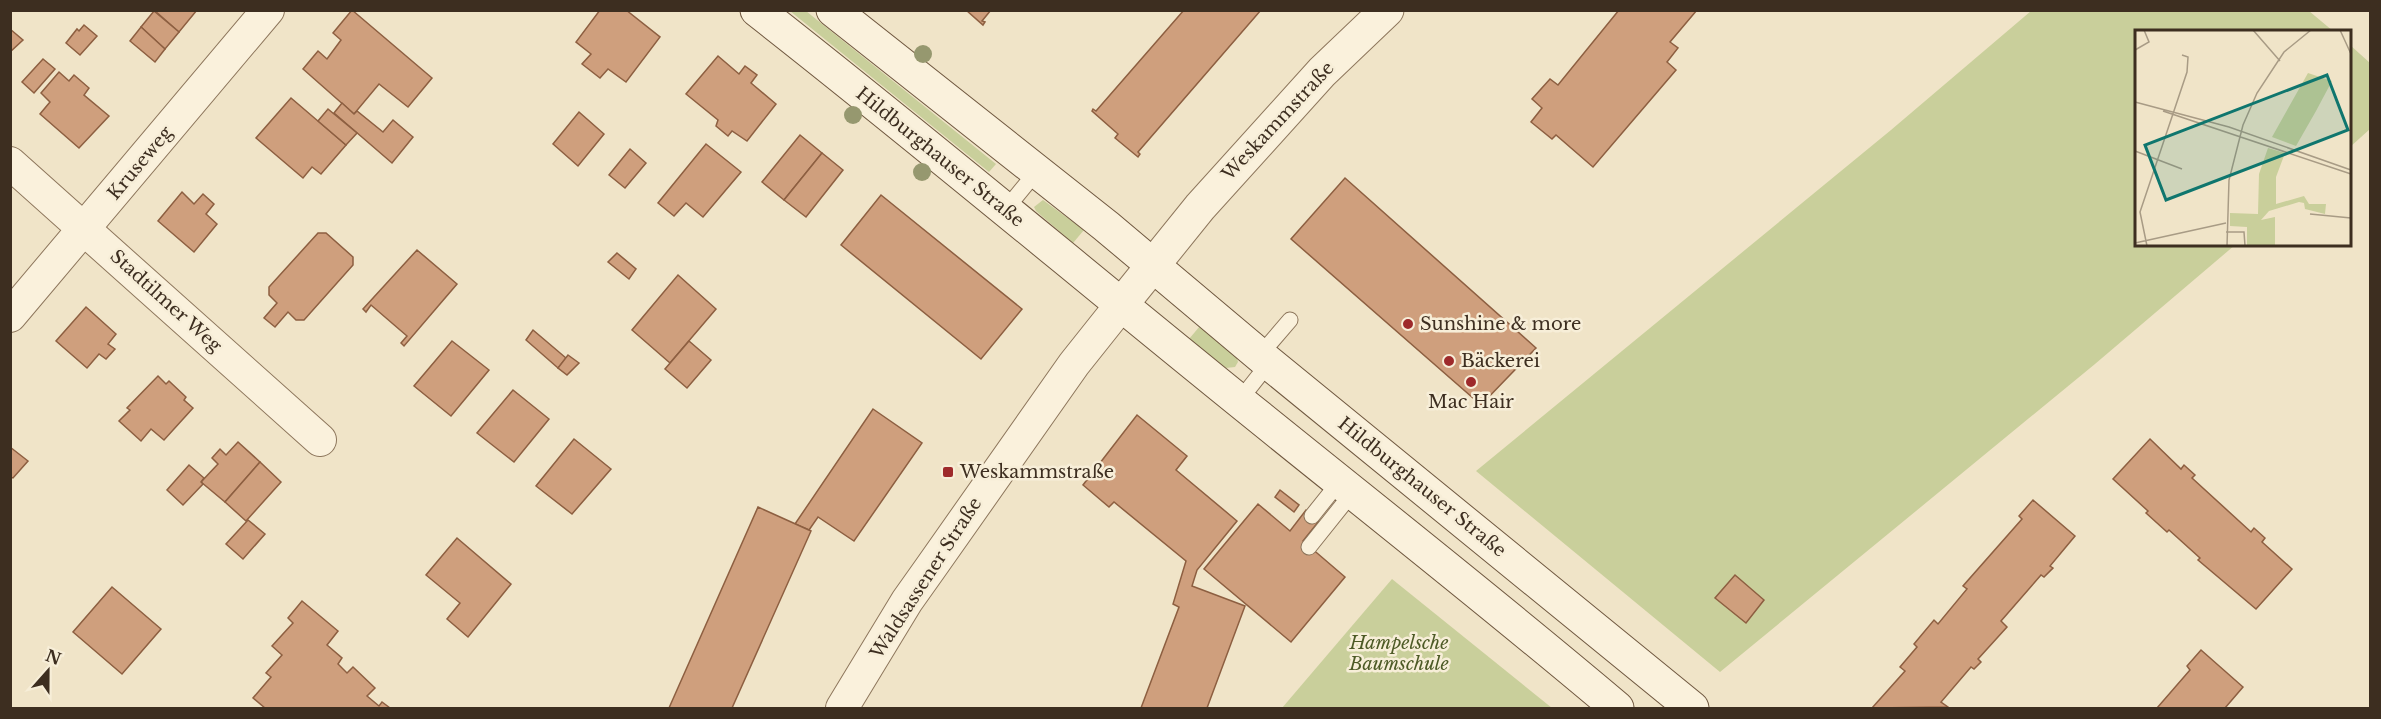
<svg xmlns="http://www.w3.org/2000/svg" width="2381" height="719" viewBox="0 0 2381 719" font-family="'Libre Baskerville',serif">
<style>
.green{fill:#c9cf9b}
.building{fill:#cf9f7d;stroke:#8d5f41;stroke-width:1.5}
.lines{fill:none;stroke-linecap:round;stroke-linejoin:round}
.service-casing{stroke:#8d765c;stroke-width:17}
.minor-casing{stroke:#8d765c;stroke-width:34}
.tertiary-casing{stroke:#8d765c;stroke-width:35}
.secondary-casing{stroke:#6f573f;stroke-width:35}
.service{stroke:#faf1dc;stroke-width:15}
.minor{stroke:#faf1dc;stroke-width:32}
.tertiary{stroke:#faf1dc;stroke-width:33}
.secondary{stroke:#faf1dc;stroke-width:33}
.tree{fill:#96986f}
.poi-dot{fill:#9e2a2b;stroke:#f7eed8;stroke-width:2}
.labels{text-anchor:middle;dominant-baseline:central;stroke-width:5;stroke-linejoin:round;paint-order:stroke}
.street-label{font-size:18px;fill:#3d2e20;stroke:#f7eed8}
.poi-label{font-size:18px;fill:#3d2e20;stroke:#f7eed8;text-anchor:start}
.park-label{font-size:18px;font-style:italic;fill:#4d5a26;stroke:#f7eed8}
.inset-road{fill:none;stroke:#a89b85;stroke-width:1.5}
.view{fill:#0f766e;fill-opacity:0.15;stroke:#0f766e;stroke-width:3}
.inset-edge{fill:none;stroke:#3d2e20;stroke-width:3}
</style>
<rect width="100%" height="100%" fill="#f0e4c8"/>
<g class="green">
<path d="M790,11H806L996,164L989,172Z"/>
<path d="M2031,11H2309L2333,31L2136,32V244L2235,245L2095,364L1720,672L1476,471L1891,130Z"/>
<path d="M2350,45L2370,63V129L2350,147Z"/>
<path d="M1043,200L1084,230L1073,243L1036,211L1034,207Z"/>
<path d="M1200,326L1237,358L1238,362L1235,367L1226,368L1189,339Z"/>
<path d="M1392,579L1552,708H1282Z"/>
</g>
<g class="building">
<path d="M154,10H197L179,32Z"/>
<path d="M352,10L432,78L408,107L379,84L354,114L303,69L318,51L327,59L341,40L333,33Z"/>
<path d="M600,10H626L660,37L626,82L608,69L600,78L582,64L591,54L576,42Z"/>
<path d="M966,10H991L982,21L985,22L983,25Z"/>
<path d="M1184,10H1261L1138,152L1140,154L1138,157L1115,138L1118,134L1092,111L1093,109L1096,111Z"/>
<path d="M1619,10H1697L1670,42L1678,48L1667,62L1676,70L1593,167L1556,135L1552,139L1531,122L1542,108L1532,99L1550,79L1558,85Z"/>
<path d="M154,11L179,32L165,49L141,27Z"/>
<path d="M84,25L97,36L80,55L66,43L77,29L79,31Z"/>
<path d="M141,27L165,49L155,62L130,41Z"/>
<path d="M10,29L23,40L10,52Z"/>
<path d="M718,56L739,74L745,66L757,75L751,83L776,104L747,141L732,131L728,136L716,126L718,120L686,94Z"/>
<path d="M43,59L55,69L34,93L22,82Z"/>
<path d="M59,72L69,81L74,75L89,88L84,95L109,116L79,148L40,114L50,102L41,93Z"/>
<path d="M291,98L346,145L321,174L312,167L303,178L256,138Z"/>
<path d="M342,103L354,114L357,111L383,132L393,120L413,137L392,163L334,113Z"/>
<path d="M328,109L357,133L346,145L318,121Z"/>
<path d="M579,112L604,134L578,166L553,144Z"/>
<path d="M800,135L822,153L784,200L762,182Z"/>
<path d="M706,144L741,172L703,217L686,203L674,216L658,203Z"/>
<path d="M630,149L646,163L625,188L609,175Z"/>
<path d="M822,153L843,170L806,217L784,200Z"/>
<path d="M1345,178L1536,348L1481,405L1291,239Z"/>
<path d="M182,192L194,204L203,194L214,204L206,214L217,224L194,252L158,221Z"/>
<path d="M881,195L1022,309L981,359L841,245Z"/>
<path d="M318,233H326L353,257V265L304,320H296L288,312L275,327L264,318L277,303L269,295V287Z"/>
<path d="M417,250L457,284L404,346L401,343L407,336L371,305L366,312L363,309Z"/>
<path d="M617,253L636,269L629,279L608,262Z"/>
<path d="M678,275L716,309L670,363L632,330Z"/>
<path d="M86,307L116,334L108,344L115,349L106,359L99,354L87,368L56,341Z"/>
<path d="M533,330L566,358L558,368L526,340Z"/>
<path d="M452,341L489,370L451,416L414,386Z"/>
<path d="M689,341L711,360L687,388L665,369Z"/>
<path d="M568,355L579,363L567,375L558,368Z"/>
<path d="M158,376L166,384L169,381L186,397L184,400L193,408L164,440L151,429L141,441L119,421L130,410L127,408Z"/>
<path d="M513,390L549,419L514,462L477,433Z"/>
<path d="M873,409L922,443L854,541L818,517L809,530L795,524Z"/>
<path d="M1137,415L1187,456L1176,470L1237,521L1197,570L1192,586L1245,606L1207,708H1141L1179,607L1173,604L1186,561L1114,502L1109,507L1083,485Z"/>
<path d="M574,439L611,469L572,514L536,486Z"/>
<path d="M2150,439L2181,469L2184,465L2195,475L2192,478L2251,532L2254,528L2265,538L2262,542L2292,569L2256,609L2198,560L2200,558L2169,530L2167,532L2146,513L2148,511L2113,479Z"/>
<path d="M238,442L260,462L225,502L201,482L218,464L212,458L220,449L226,455Z"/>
<path d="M10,447L28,461L13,478L10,477Z"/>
<path d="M260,462L281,482L246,521L225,502Z"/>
<path d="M189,465L204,478L201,482L203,484L183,505L167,490Z"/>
<path d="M1280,490L1299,505L1294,512L1275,497Z"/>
<path d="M2033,500L2075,536L2050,566L2053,568L2044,577L2041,575L2001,621L2007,627L1978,659L1981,662L1974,669L1971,667L1941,702L1948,707L1872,708L1905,671L1900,667L1917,647L1914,644L1934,620L1938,624L1967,589L1963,586L2022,519L2019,516Z"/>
<path d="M1258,504L1290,531L1306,510L1319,521L1303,541L1345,577L1291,642L1204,569Z"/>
<path d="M758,507L811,531L732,708H669Z"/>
<path d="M248,520L265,534L243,559L226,544Z"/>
<path d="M457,538L511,584L468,637L447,619L460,603L426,575Z"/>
<path d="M1735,575L1764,600L1746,623L1715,598Z"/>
<path d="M112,587L161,629L122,674L73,632Z"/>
<path d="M302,601L338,631L327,645L342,658L338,664L347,673L353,667L375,688L367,696L379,706L382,702L390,708H265L253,698L271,677L266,673L282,655L272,646L293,623L288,618Z"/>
<path d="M2201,650L2243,687L2225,708H2157L2190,670L2187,666Z"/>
</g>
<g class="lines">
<g class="service-casing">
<g id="service">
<path d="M1005,210L1037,171"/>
<path d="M1260,355L1290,320"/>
<path d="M1239,401L1269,363"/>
<path d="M1312,516L1340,481"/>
<path d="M1309,547L1353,492"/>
</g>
</g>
<g class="minor-casing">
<g id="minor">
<path d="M10,163L320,440"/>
<path d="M10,316L268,10"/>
<path d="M842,708L907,601L929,570L1074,364L1121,305"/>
</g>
</g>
<g class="tertiary-casing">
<path id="tertiary" d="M1121,305L1200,207L1322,72L1387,10"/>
</g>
<g class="secondary-casing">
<g id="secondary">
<path d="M757,10C912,131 1063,258 1216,382C1350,491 1486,597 1617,708"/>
<path d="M833,10L1106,226L1269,363L1692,708"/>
</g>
</g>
<use href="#service" class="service"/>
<use href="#minor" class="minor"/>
<use href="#tertiary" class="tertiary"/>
<use href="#secondary" class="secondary"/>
</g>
<g class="tree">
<circle cx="923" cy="54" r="9"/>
<circle cx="853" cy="115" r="9"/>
<circle cx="922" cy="172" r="9"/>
</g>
<g class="poi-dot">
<circle cx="1408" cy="324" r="6"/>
<circle cx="1449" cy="361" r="6"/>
<circle cx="1471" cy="382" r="6"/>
<rect x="942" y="466" width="12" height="12" rx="3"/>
</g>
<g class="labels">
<g class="street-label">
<text transform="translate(1278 121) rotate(-47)">Weskammstraße</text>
<text transform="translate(940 157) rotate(39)">Hildburghauser Straße</text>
<text transform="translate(140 163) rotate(-50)">Kruseweg</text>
<text transform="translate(166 301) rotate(42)">Stadtilmer Weg</text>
<text transform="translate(1422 487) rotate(39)">Hildburghauser Straße</text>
<text transform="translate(926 578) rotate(-57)">Waldsassener Straße</text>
</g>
<g class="poi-label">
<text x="1420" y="324">Sunshine &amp; more</text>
<text x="1461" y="361">Bäckerei</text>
<text x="1471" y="402" text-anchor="middle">Mac Hair</text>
<text x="960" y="472">Weskammstraße</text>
</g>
<g class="park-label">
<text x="1399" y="643">Hampelsche<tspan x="1399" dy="21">Baumschule</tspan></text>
</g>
</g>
<g transform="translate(2135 30)">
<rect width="216" height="216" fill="#f0e4c8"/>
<path d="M173,43L197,51L181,81L161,116L137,107ZM133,118L150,123L141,147V174L169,166L174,174H191L190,184L170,179L169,173L164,172L134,181L126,190L140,187V216H112V197L95,196V183L123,184L124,144Z" fill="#c9cf9b"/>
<path class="inset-road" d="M118,0L145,31M205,0L216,24M0,20L14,12L9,0M0,72L94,97L216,140M28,81L216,144M0,121L47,139M175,184L216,188M91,202H109L110,216M0,213L91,193M12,216L5,182L52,42L53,27L47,25M92,216L94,150L108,95L122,63L149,22L176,0"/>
<path class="view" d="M192,45L213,100L31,170L10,115Z"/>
<rect width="216" height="216" class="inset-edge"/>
</g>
<rect width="2381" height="719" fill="none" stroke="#3d2e20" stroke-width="24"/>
<g transform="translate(48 671) rotate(21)" stroke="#f7eed8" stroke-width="4.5" paint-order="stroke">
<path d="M0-4.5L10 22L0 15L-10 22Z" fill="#3d2e20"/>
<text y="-9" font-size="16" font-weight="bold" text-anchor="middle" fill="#3d2e20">N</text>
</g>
</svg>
